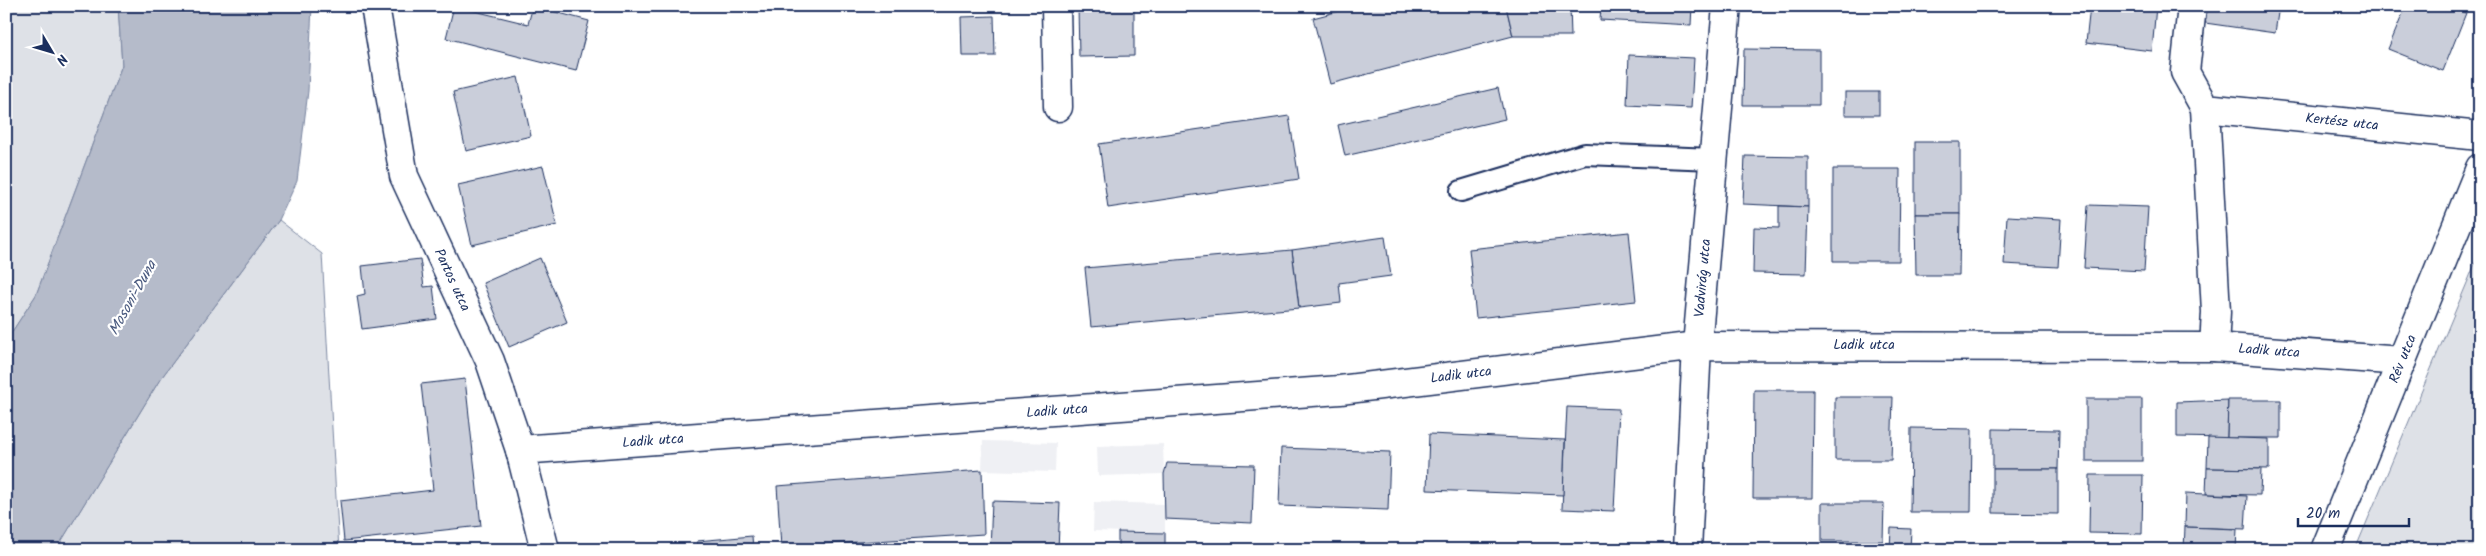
<svg xmlns="http://www.w3.org/2000/svg" width="2486" height="556" viewBox="0 0 2486 556" font-family="Kalam,sans-serif">
<style>
.built{fill:#eff0f4}
.green{fill:#dee1e7;stroke:#7c88a2}
.water{fill:#b5bbca;stroke:#77839f}
.building{fill:#caceda;stroke:#1b2f5e}
.lines{fill:none;stroke-linecap:round;stroke-linejoin:round}
.lane-casing{stroke:#1b2f5e;stroke-width:24}
.street-casing{stroke:#1b2f5e;stroke-width:31}
.secondary-casing{stroke:#1b2f5e;stroke-width:31}
.lane{stroke:#fff;stroke-width:20}
.street{stroke:#fff;stroke-width:28}
.secondary{stroke:#fff;stroke-width:28}
.labels{text-anchor:middle;dominant-baseline:central;stroke-width:4.5;stroke-linejoin:round;paint-order:stroke}
.street-label{font-size:14px;fill:#1b2f5e;stroke:#fff}
.water-label{font-size:15px;font-style:italic;fill:#49597e;stroke:#fff}
</style>
<rect width="100%" height="100%" fill="#fff"/>
<filter id="ink" filterUnits="userSpaceOnUse"><feTurbulence type="fractalNoise" baseFrequency=".02" numOctaves="2"/><feDisplacementMap in="SourceGraphic" scale="10" xChannelSelector="R" yChannelSelector="G"/><feConvolveMatrix kernelMatrix="1 2 1 2 8 2 1 2 1" color-interpolation-filters="sRGB"/></filter>
<g filter="url(#ink)">
<g class="built">
<path d="M983,441L1056,443L1055,472L982,470Z"/>
<path d="M1163,444L1164,474L1098,476L1097,446Z"/>
<path d="M1094,502L1165,504V533L1093,531Z"/>
</g>
<g class="green">
<path d="M6,6H118L122,65L36,295L6,341Z"/>
<path d="M279,220L322,254L339,550H56L159,381Z"/>
<path d="M2480,252V550H2355Z"/>
</g>
<path class="water" d="M118,6H312L308,91L297,181L279,220L159,381L56,550H6V341L36,295L122,65Z"/>
<g class="building">
<path d="M454,6L528,24L533,6L589,21L576,71L446,38Z"/>
<path d="M1078,6H1134V56L1079,57Z"/>
<path d="M1358,6H1506L1513,36L1330,84L1313,18Z"/>
<path d="M1506,6H1570L1571,36H1513Z"/>
<path d="M1601,6H1692L1691,25L1600,20Z"/>
<path d="M2090,6H2156L2152,51L2086,43Z"/>
<path d="M2208,6H2279L2275,33L2205,23Z"/>
<path d="M2406,6H2449L2466,13L2443,71L2388,49Z"/>
<path d="M994,16L995,56H962L961,17Z"/>
<path d="M1744,49L1819,50V105H1743Z"/>
<path d="M1629,55L1694,58L1691,108L1627,105Z"/>
<path d="M518,77L531,136L466,151L453,92Z"/>
<path d="M1498,88L1505,119L1345,156L1338,125Z"/>
<rect x="1845" y="92" width="34" height="23"/>
<path d="M1289,116L1299,179L1108,208L1099,144Z"/>
<rect x="1915" y="142" width="45" height="72"/>
<path d="M1745,156L1808,157V207L1743,204Z"/>
<path d="M543,166L557,225L472,245L458,185Z"/>
<path d="M1833,169H1900L1899,261H1833Z"/>
<path d="M2088,205L2148,207L2144,271L2084,268Z"/>
<path d="M1779,206L1808,207L1806,274L1753,273L1754,227L1779,228Z"/>
<path d="M1915,214H1960L1959,275H1916Z"/>
<path d="M2007,216L2061,219L2058,267L2004,264Z"/>
<path d="M1629,232L1636,301L1476,318L1469,249Z"/>
<path d="M1385,237L1391,276L1339,283L1341,303L1299,308L1292,250Z"/>
<path d="M1292,250L1299,308L1091,327L1085,268Z"/>
<path d="M540,258L567,322L509,347L483,283Z"/>
<path d="M420,259L424,287L433,286L437,319L362,329L357,296L365,294L362,266Z"/>
<path d="M465,379L481,526L344,541L340,501L433,490L421,384Z"/>
<path d="M1754,390H1813L1812,498H1753Z"/>
<path d="M1835,397H1893L1891,460H1835Z"/>
<rect x="2086" y="399" width="56" height="62"/>
<path d="M2228,400L2227,438L2177,437V402Z"/>
<path d="M2228,400H2281V438H2227Z"/>
<path d="M1567,407L1619,409L1614,511L1562,509Z"/>
<path d="M1911,428L1972,429L1971,512H1910Z"/>
<path d="M1993,429L2059,430L2058,469H1993Z"/>
<path d="M1429,434L1565,440L1563,495L1427,490Z"/>
<path d="M2208,437L2269,439V469L2207,468Z"/>
<path d="M1281,448L1390,452L1388,510L1279,506Z"/>
<path d="M1167,463L1254,465L1252,523L1165,519L1164,474Z"/>
<path d="M2207,468L2261,469L2260,495L2206,494Z"/>
<path d="M1993,469H2058V514L1993,513Z"/>
<path d="M982,470L984,534L781,547L777,486Z"/>
<path d="M2090,475H2143L2142,534L2089,533Z"/>
<path d="M2186,493L2247,496L2245,529L2185,527Z"/>
<path d="M992,501L1060,503L1058,550H990Z"/>
<path d="M1822,503H1884L1883,541H1822Z"/>
<path d="M2185,527L2237,529L2236,550H2184Z"/>
<path d="M1891,528L1911,529L1910,550H1890Z"/>
<path d="M1118,532L1165,533V550H1118Z"/>
<path d="M752,536L753,550H698L697,541Z"/>
</g>
<g class="lines">
<g class="lane-casing">
<path id="lane" d="M1461,191L1585,154L1714,159"/>
</g>
<g class="street-casing">
<g id="street">
<path d="M375,6L404,176L490,361L520,450L545,550"/>
<path d="M1056,6L1058,107"/>
<path d="M2192,6L2185,72L2205,108L2216,312L2214,347"/>
<path d="M2205,108L2480,136"/>
<path d="M520,450L1340,390L1697,346L2214,347L2402,361"/>
<path d="M1687,550L1697,346L1727,6"/>
</g>
</g>
<g class="secondary-casing">
<path id="secondary" d="M2325,550L2480,168"/>
</g>
<use href="#lane" class="lane"/>
<use href="#street" class="street"/>
<use href="#secondary" class="secondary"/>
</g>
</g>
<g class="labels">
<g class="street-label">
<text transform="translate(2342 122) rotate(6)">Kertész utca</text>
<text transform="translate(1703 278) rotate(-85)">Vadvirág utca</text>
<text transform="translate(452 280) rotate(65)">Partos utca</text>
<text x="1864" y="345">Ladik utca</text>
<text transform="translate(2269 351) rotate(4)">Ladik utca</text>
<text transform="translate(2403 359) rotate(-68)">Rév utca</text>
<text transform="translate(1461 375) rotate(-7)">Ladik utca</text>
<text transform="translate(1057 411) rotate(-4)">Ladik utca</text>
<text transform="translate(653 441) rotate(-4)">Ladik utca</text>
</g>
<g class="water-label">
<text transform="translate(133 298) rotate(-61)">Mosoni-Duna</text>
</g>
</g>
<rect width="2486" height="556" fill="none" stroke="#fff" stroke-width="25"/>
<rect x="12" y="12" width="2461" height="531" fill="none" stroke="#1b2f5e" stroke-width="2" filter="url(#ink)"/>
<g transform="translate(52 52) rotate(128)" stroke="#ffffff" stroke-width="4" paint-order="stroke">
<path d="M0-4L9 19L0 12L-9 19Z" fill="#1b2f5e"/>
<text y="-8" font-size="14" font-weight="bold" text-anchor="middle" fill="#1b2f5e">N</text>
</g>
<path d="M2298 518v8h111v-8" fill="none" stroke="#1b2f5e" stroke-width="2.5"/>
<text x="2306" y="518" font-size="15" fill="#1b2f5e" stroke="#ffffff" stroke-width="4" paint-order="stroke">20 m</text>
</svg>
